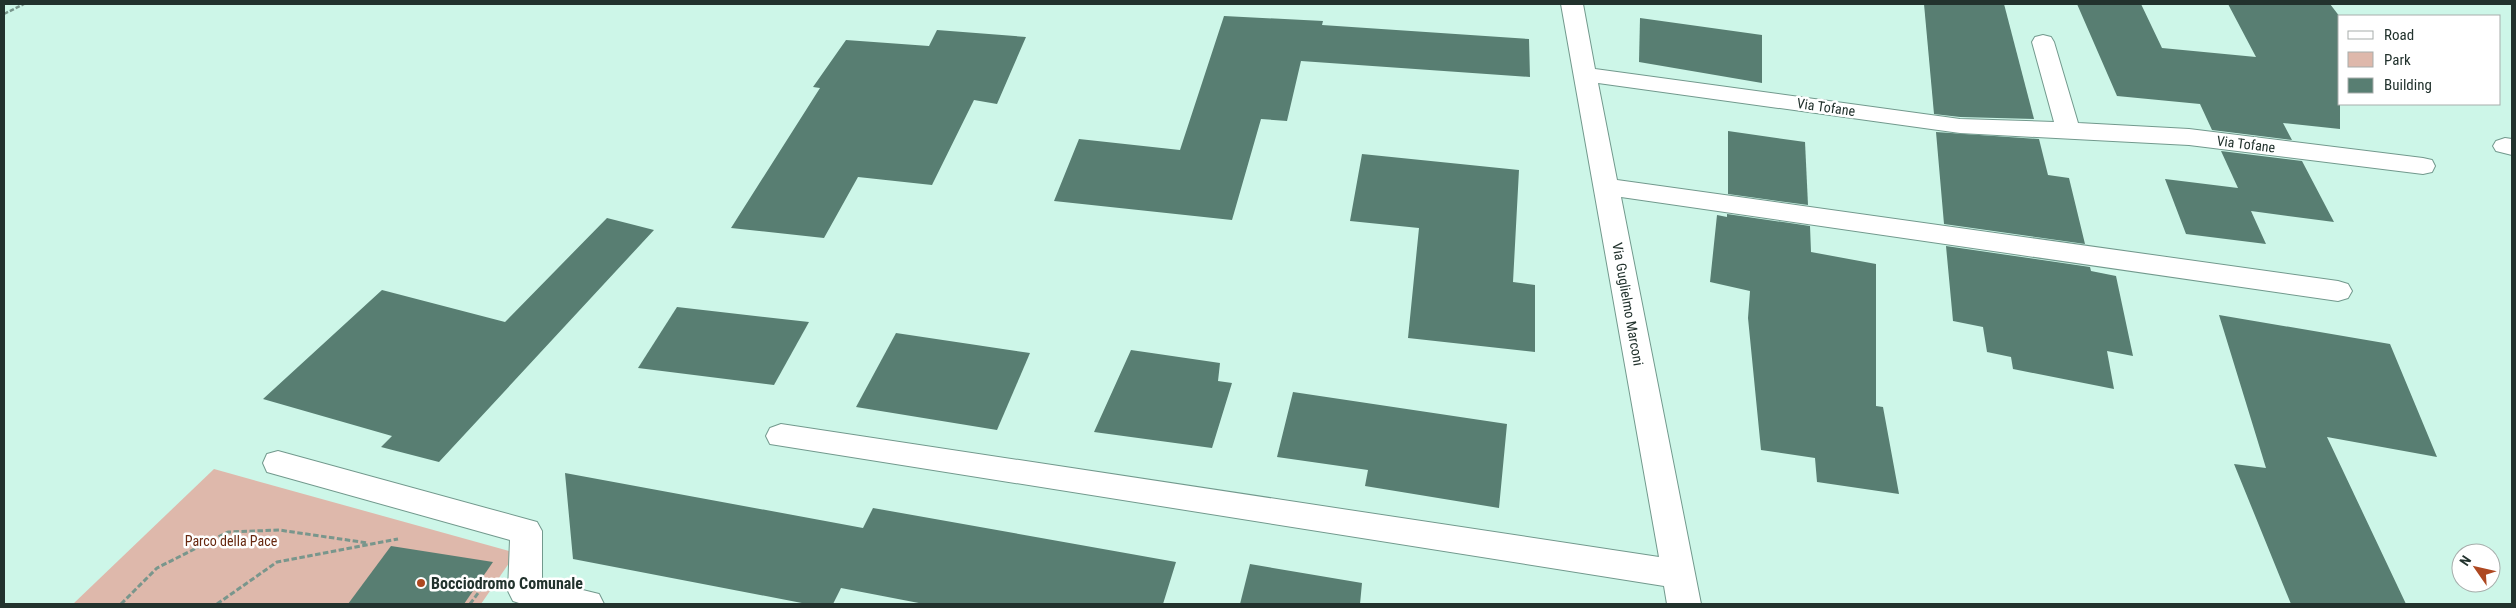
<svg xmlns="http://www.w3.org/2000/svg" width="2516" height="608" viewBox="0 0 2516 608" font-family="'Roboto Condensed',sans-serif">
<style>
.green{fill:#deb8ab}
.building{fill:#587e72}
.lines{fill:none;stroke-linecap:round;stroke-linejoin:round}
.minor-casing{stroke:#72998d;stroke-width:2}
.path-far1{stroke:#79968c;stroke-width:2.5;stroke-dasharray:4.5 2;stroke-linecap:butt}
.path{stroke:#79968c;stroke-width:3;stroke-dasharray:5.5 2.5;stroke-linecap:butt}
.minor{fill:#fff;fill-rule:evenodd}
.poi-dot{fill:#ae4821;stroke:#fff;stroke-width:2}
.labels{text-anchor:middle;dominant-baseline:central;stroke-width:5;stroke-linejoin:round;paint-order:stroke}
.street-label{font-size:14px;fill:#22322d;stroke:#fff}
.park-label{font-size:14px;fill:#672810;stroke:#fff}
.near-poi-label{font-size:16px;font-weight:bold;fill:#22322d;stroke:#fff;text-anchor:start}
</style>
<rect width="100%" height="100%" fill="#cdf6e8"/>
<path class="green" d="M214,469L516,553L481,604H73Z"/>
<g class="building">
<path d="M1924,4H2004L2034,119L1960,117L1934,114Z"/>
<path d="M2077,4H2141L2162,48L2256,57L2228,4H2330L2340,17V129L2283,123L2292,140L2212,130L2200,104L2117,96Z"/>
<path d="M1224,16L1323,21L1322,25L1529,39L1530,77L1301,61L1287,121L1261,119L1232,220L1054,201L1079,139L1180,150Z"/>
<path d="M1640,18L1762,35V83L1639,62Z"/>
<path d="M937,30L1026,37L997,104L974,100L932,185L858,177L824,238L731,228L820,88L813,87L846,40L929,46Z"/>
<path d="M1728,131L1805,142L1808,205L1728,194Z"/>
<path d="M1936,132L2039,139L2048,175L2069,178L2085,244L1944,224Z"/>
<path d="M2221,151L2302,161L2334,222L2251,211L2266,244L2186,234L2165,179L2238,188Z"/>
<path d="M1362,154L1519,170L1513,282L1535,285V352L1408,338L1419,228L1350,221Z"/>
<path d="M1727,214L1810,226L1811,252L1876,264V406L1883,407L1899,494L1817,482L1815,458L1761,450L1748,318L1750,291L1710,282L1717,215L1727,217Z"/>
<path d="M607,218L654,230L439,462L381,447L392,436L263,399L382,290L505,322Z"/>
<path d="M1946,246L2090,267L2091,271L2116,276L2133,356L2107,351L2114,389L2013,369L2011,357L1987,352L1983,327L1953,321Z"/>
<path d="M677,307L809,322L774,385L638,368Z"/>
<path d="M2219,315L2390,344L2437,457L2327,437L2406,604H2291L2234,464L2266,468Z"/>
<path d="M896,333L1030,353L997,430L856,407Z"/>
<path d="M1131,350L1220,363L1218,381L1232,383L1212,448L1094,432Z"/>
<path d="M1293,392L1507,424L1499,508L1365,486L1368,470L1277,457Z"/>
<path d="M565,473L863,528L873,508L1176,562L1163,604H924L841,588L833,604H807L573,559Z"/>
<path d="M391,546L493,562L464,604H348Z"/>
<path d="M1250,564L1362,583L1360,604H1240Z"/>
</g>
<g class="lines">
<g class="minor-casing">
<g id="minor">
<path d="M1561,4H1583L1595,69L1960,119L2054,122L2032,42L2035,37L2043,35L2051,37L2054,42L2078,123L2189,129L2423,158L2432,160L2435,166L2432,172L2423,174L2189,145L1960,133L1598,83L1617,180L2338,281L2348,284L2352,291L2348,298L2338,301L1621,197L1701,604H1667L1664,586L770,444L766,436L770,428L781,424L1659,557Z"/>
<path d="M2505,138L2512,139V155L2496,151L2493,146L2496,141Z"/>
<path d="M278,451L537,522L542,531V580L599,594L604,604H522L513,601L508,591L510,540L267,472L263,463L267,454Z"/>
</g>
</g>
<path class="path-far1" d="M4,14L24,4"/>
<g class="path">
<path d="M121,604L157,568L228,532L279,530L368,543"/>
<path d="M217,604L277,562L398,539"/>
<path d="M470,604L481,589"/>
</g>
<use href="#minor" class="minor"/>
</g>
<circle class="poi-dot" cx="421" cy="583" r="5"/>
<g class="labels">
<g class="street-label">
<text transform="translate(1826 107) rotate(8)">Via Tofane</text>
<text transform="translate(2246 144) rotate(7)">Via Tofane</text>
<text transform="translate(1628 304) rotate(80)">Via Guglielmo Marconi</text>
</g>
<g class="park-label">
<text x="231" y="541">Parco della Pace</text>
</g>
<g class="near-poi-label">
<text x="431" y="583">Bocciodromo Comunale</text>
</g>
</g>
<rect width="2516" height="608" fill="none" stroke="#22322d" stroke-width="10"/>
<rect x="2338" y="15" width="162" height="90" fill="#ffffff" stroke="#a7adab"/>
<rect x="2348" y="31" width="25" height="8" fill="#ffffff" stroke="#a7adab"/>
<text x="2384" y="40" font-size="15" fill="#22322d">Road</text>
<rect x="2348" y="52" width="25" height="15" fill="#deb8ab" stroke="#a7adab"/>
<text x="2384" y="65" font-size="15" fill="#22322d">Park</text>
<rect x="2348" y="78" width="25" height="15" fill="#587e72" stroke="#a7adab"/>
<text x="2384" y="90" font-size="15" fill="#22322d">Building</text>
<g transform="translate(2476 568) rotate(304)"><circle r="24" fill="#ffffff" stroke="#a7adab"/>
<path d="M0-4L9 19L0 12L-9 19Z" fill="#ae4821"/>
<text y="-8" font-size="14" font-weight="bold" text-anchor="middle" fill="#22322d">N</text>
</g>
</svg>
